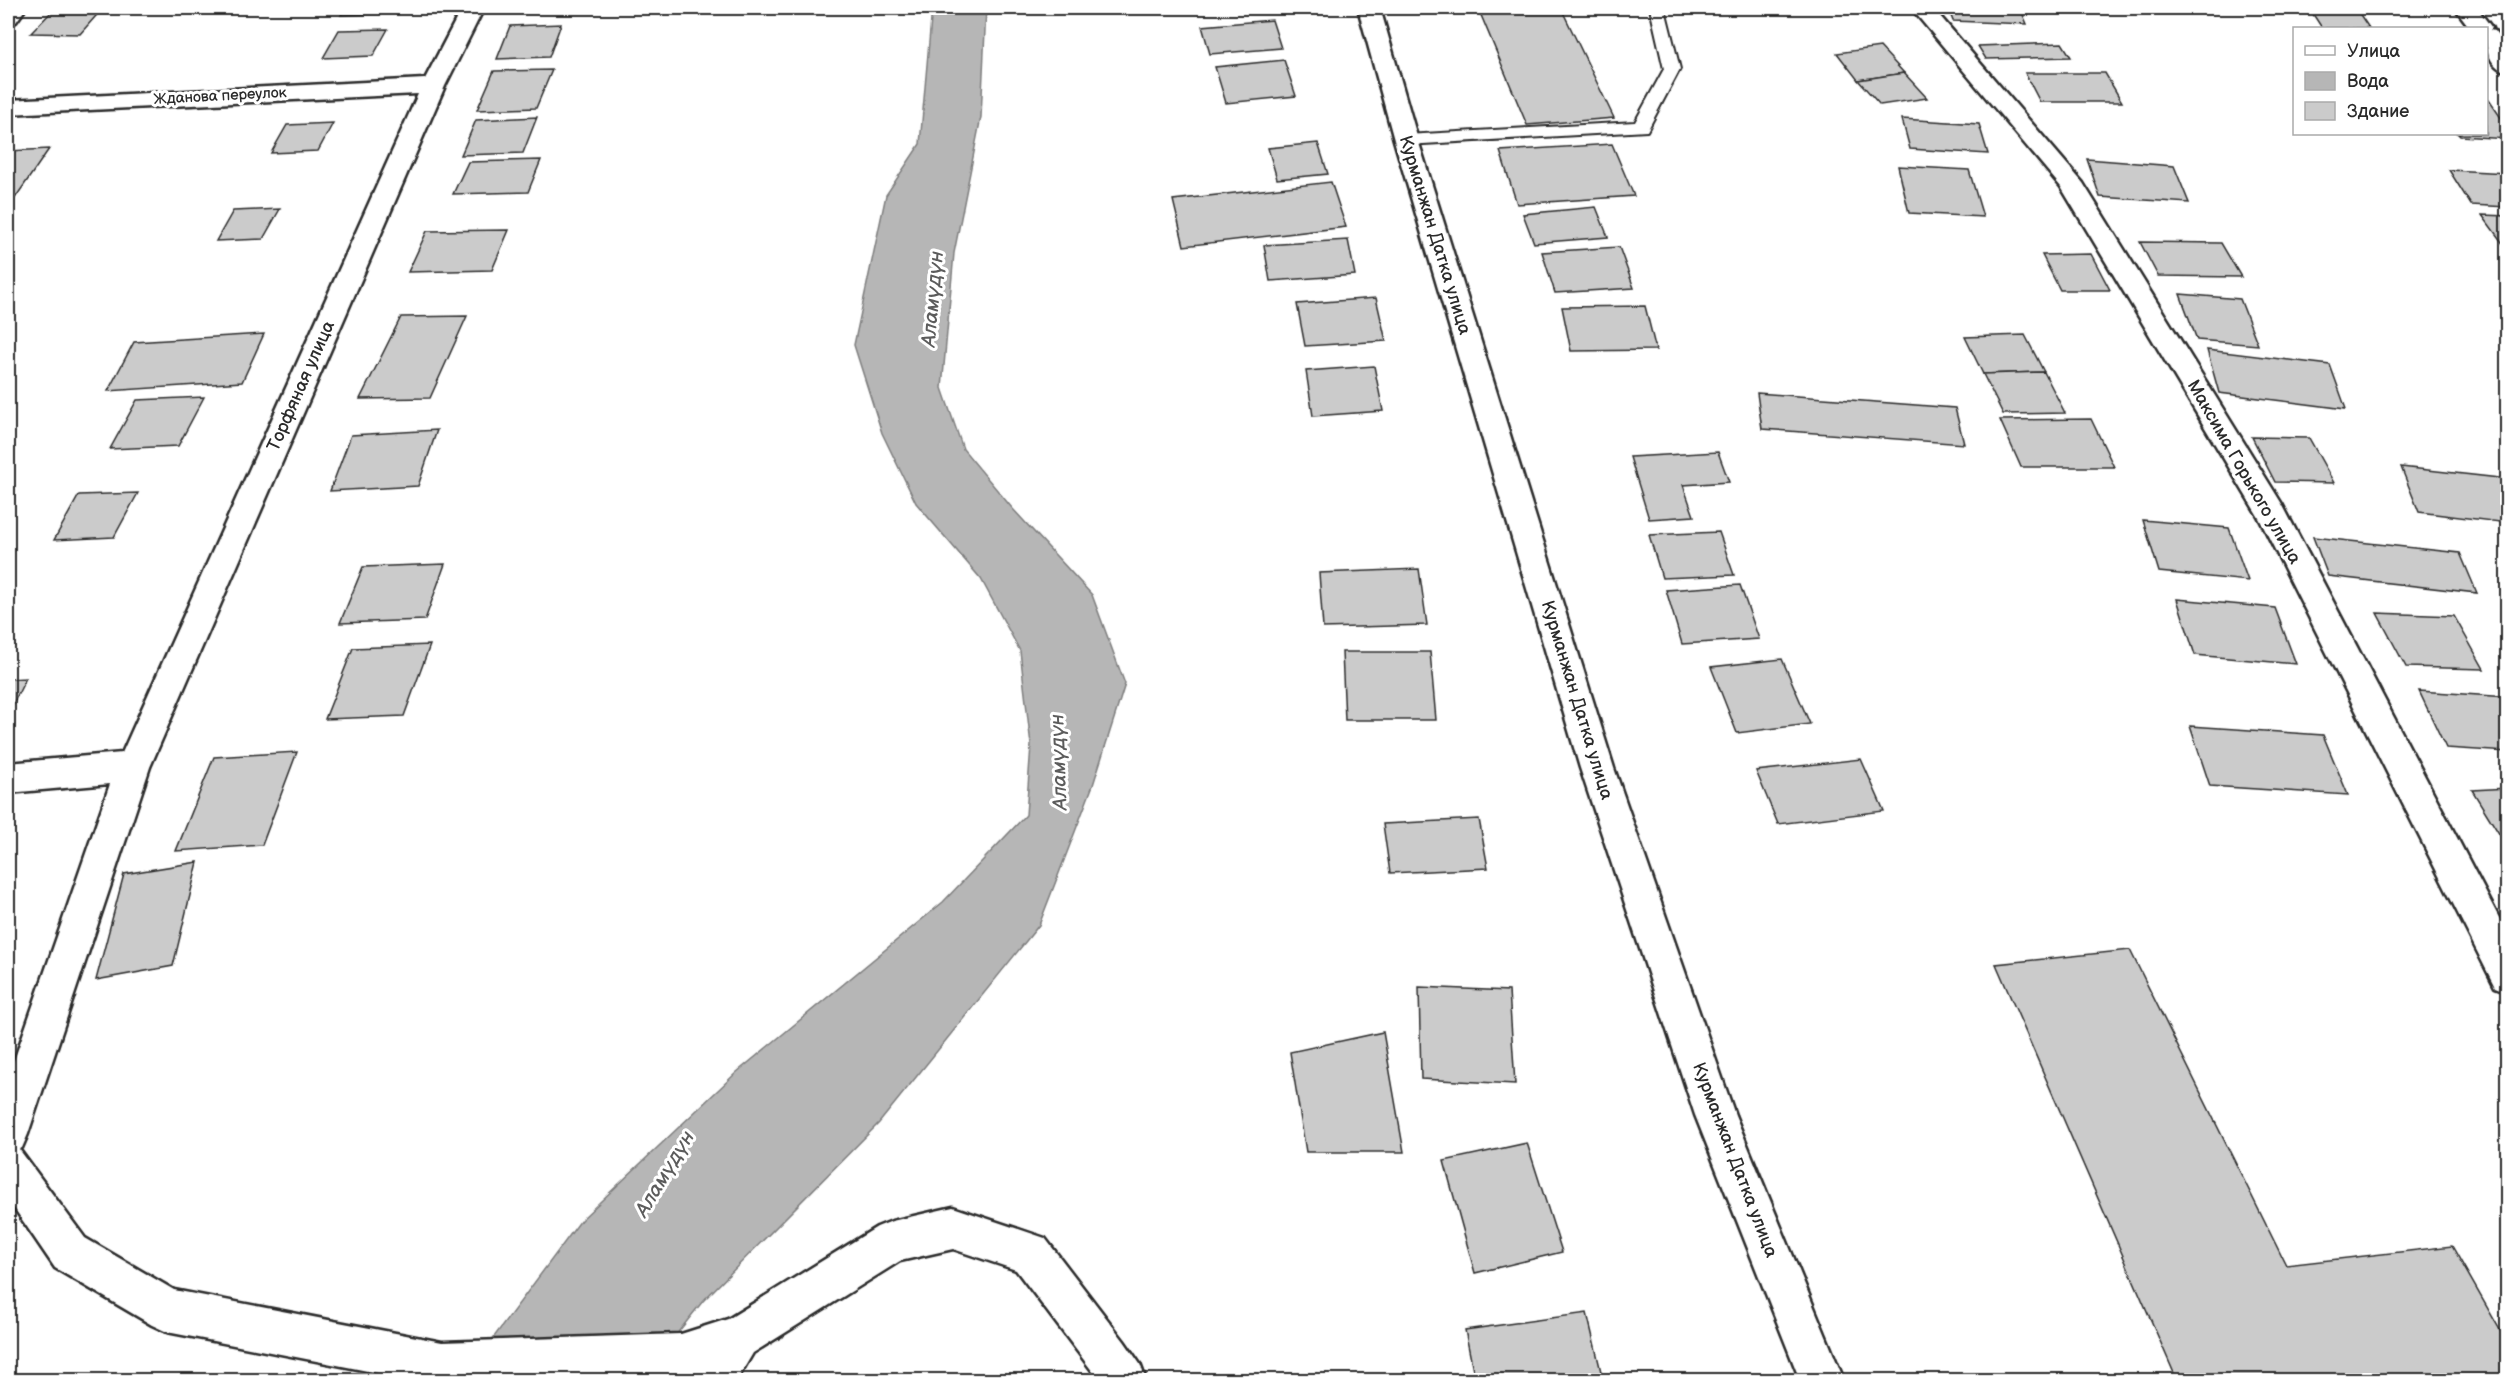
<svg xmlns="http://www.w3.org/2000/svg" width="2515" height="1388" viewBox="0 0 2515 1388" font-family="'Balsamiq Sans',sans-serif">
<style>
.water{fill:#b6b6b6;stroke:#7e7e7e;stroke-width:1.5}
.building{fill:#cbcbcb;stroke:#2b2b2b;stroke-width:1.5}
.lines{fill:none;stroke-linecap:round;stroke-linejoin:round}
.service-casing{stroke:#2b2b2b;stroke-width:4}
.minor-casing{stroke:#2b2b2b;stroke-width:5}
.primary-casing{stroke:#2b2b2b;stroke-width:5}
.service{fill:#fff;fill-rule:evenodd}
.minor{fill:#fff;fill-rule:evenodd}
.primary{fill:#fff;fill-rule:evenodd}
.labels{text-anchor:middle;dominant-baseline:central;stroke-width:6;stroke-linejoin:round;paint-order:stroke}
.far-street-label{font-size:15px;fill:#2b2b2b;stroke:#fff}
.street-label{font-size:18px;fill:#2b2b2b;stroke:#fff}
.water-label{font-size:20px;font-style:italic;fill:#5c5c5c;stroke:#fff}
</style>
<rect width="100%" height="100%" fill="#fff"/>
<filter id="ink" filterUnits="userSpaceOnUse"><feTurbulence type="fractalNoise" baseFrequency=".0167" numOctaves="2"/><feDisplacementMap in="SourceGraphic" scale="12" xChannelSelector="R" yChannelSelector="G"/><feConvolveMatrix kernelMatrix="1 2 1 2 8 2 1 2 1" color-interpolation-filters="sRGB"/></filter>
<g filter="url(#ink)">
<path class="water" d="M932,8H986L981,117L954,253L942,388L963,449L1012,508L1092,595L1125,684L1093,785L1039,925L879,1123L703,1301L640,1380H462L581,1220L737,1072L943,902L1026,815L1031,745L1020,651L981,579L916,503L882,433L854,345L886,195L920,144Z"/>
<g class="building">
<path d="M55,8H103L80,34L31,33Z"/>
<path d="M345,8H409L406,13L341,15Z"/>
<path d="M514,8H566L564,12L512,13Z"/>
<path d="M1478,8H1561L1614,118L1527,125Z"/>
<path d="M1948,8H2020L2027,24L1953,21Z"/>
<path d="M2309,8L2357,10L2369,28H2322Z"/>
<path d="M1272,20L1281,48L1210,54L1202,26Z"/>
<path d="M561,24L549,57L497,59L510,26Z"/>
<path d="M388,29L373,56L323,58L339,30Z"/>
<path d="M2062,43L2071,57L1986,59L1978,46Z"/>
<path d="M1880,47L1904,73L1858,80L1837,53Z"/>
<path d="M1284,60L1296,96L1226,103L1215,67Z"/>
<path d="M552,70L536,108L477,110L494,71Z"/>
<path d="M1904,73L1927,98L1880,105L1858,80Z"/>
<path d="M2025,73H2105L2122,102H2040Z"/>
<path d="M2486,100H2489L2508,128V139L2460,136L2458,134H2486Z"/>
<path d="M537,117L523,153L461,155L476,120Z"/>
<path d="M1902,119L1979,124L1988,154L1910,149Z"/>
<path d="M333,123L318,151L271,153L287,125Z"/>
<path d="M1318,143L1328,174L1277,179L1268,148Z"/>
<path d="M1612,144L1634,196L1517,204L1500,151Z"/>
<path d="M49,149L11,204H8V151Z"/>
<path d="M2087,159L2174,166L2189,203L2100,197Z"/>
<path d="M541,160L528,192L453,194L468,162Z"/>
<path d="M1898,166L1969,170L1983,217L1909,213Z"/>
<path d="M2449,170L2508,173V207L2471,205Z"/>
<path d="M1331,182L1346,227L1184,246L1173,200Z"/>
<path d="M1596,207L1608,237L1534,243L1523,214Z"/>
<path d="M280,209L263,239L216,241L233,211Z"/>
<path d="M2482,215L2508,216V245H2504Z"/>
<path d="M509,230L492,270L408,272L427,231Z"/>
<path d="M1348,240L1355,275L1270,281L1264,245Z"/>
<path d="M2140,242L2221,243L2241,277L2158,276Z"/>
<path d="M1619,247L1634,288L1555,293L1542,252Z"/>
<path d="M2091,254L2110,290H2060L2042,255Z"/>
<path d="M2180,294L2240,299L2258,345L2197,340Z"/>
<path d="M1376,298L1386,341L1305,346L1297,304Z"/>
<path d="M1645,306L1656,350L1571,351L1562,307Z"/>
<path d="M467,316L430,398L360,399L401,317Z"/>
<path d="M264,334L242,382L108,391L134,342Z"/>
<path d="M2025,335L2044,372L1983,374L1965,337Z"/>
<path d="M2207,350L2330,365L2346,409L2219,393Z"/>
<path d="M1374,366L1383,411L1313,416L1306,371Z"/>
<path d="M2044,372L2065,413L2003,414L1983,374Z"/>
<path d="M1757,393L1955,408L1964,444L1762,429Z"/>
<path d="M204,397L178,446L110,449L137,400Z"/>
<path d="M2091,419L2114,467H2021L2000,420Z"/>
<path d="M437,430L418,486L330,491L351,435Z"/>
<path d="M2252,437L2309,438L2334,483L2275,482Z"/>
<path d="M1718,452L1729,482L1683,485L1694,516L1649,519L1630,457Z"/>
<path d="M2401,467L2508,479V523L2419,512Z"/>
<path d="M138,493L114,537L54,540L79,495Z"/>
<path d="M2143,520L2229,528L2248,581L2159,572Z"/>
<path d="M1719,532L1734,575L1662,578L1649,535Z"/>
<path d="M2313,537L2460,553L2477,593L2328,576Z"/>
<path d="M445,564L425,620L340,623L363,567Z"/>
<path d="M1419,569L1427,625L1323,628L1319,573Z"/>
<path d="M1740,585L1759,639L1682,644L1666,590Z"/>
<path d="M2177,599L2275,608L2296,664L2195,655Z"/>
<path d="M2377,613L2454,616L2484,669L2406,667Z"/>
<path d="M430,645L404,716L325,719L353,648Z"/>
<path d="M1342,652H1430L1436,720H1345Z"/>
<path d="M1782,659L1810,724L1737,733L1711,667Z"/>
<path d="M26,678L8,714V679Z"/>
<path d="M2419,691L2508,697V752L2446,748Z"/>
<path d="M2190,726L2323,735L2348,795L2210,786Z"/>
<path d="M297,752L262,845L176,851L214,757Z"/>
<path d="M1861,759L1884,811L1778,824L1756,771Z"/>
<path d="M2508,788V845H2506L2472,790Z"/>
<path d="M1479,819L1488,868L1390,873L1383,824Z"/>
<path d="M198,862L173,966L96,980L124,874Z"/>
<path d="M2130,950L2286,1265L2452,1246L2508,1344V1380H2177L1996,964Z"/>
<path d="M1419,987L1509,991L1515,1084L1421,1079Z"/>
<path d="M1383,1032L1404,1152H1306L1290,1052Z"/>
<path d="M1527,1143L1562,1252L1475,1273L1444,1161Z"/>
<path d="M1587,1313L1603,1380H1475L1465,1330Z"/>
</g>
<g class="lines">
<g class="service-casing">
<path id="service" d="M1650,8L1665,9L1680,69L1647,131L1406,145L1400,144L1397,140L1400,136L1406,135L1635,122L1664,69Z"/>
</g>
<g class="minor-casing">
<g id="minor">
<path d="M8,8H26L16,22L8,24Z"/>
<path d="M462,8H484L445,86L150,767L28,1134L22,1148L19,1149L85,1238L174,1290L442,1342L681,1334L728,1319L877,1227L892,1221L953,1207L1045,1238L1124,1341L1140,1364L1146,1380H1099L1016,1270L953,1249L900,1261L753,1353L737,1380H690L692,1374L681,1378L604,1380H414L167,1332L152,1325L55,1268L8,1199V1078L110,784L8,793V763L122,753L418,94L8,114V100L425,79Z"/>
<path d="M1911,8H1933L2083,183L2282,504L2508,935V992L2495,987L2258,516L2061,187Z"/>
<path d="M2455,8H2477L2492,28L2490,30L2494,31L2508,49V72C2487,67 2486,46 2486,28H2470Z"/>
</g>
</g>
<g class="primary-casing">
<path id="primary" d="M1358,8H1380L1418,140L1614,768L1735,1115L1844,1380H1800L1695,1115L1580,768L1394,140Z"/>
</g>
<use href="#service" class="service"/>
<use href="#minor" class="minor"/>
<use href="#primary" class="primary"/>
</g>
</g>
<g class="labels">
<g class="far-street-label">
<text transform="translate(220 96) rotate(-3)">Жданова переулок</text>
</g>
<g class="street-label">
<text transform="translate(1435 235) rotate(73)">Курманжан Датка улица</text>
<text transform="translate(301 386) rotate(-66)">Торфяная улица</text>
<text transform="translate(2244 472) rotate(60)">Максима Горького улица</text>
<text transform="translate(1577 700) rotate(73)">Курманжан Датка улица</text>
<text transform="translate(1735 1160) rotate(69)">Курманжан Датка улица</text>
</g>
<g class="water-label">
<text transform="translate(933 299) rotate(-85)">Аламүдүн</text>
<text transform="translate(1059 762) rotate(-92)">Аламүдүн</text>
<text transform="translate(665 1174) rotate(-59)">Аламүдүн</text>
</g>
</g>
<rect width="2515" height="1388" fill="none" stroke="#fff" stroke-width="30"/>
<rect x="15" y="15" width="2485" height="1358" fill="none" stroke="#2b2b2b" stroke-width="2" filter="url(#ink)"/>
<rect x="2293" y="27" width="195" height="108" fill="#ffffff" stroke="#aaaaaa" stroke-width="1.5"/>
<rect x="2305" y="46" width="30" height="9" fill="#ffffff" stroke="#aaaaaa" stroke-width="1.5"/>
<text x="2347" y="57" font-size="18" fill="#2b2b2b">Улица</text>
<rect x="2305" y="72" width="30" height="18" fill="#b6b6b6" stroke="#aaaaaa" stroke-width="1.5"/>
<text x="2347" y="87" font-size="18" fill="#2b2b2b">Вода</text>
<rect x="2305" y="102" width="30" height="18" fill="#cbcbcb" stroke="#aaaaaa" stroke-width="1.5"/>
<text x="2347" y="117" font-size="18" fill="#2b2b2b">Здание</text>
</svg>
